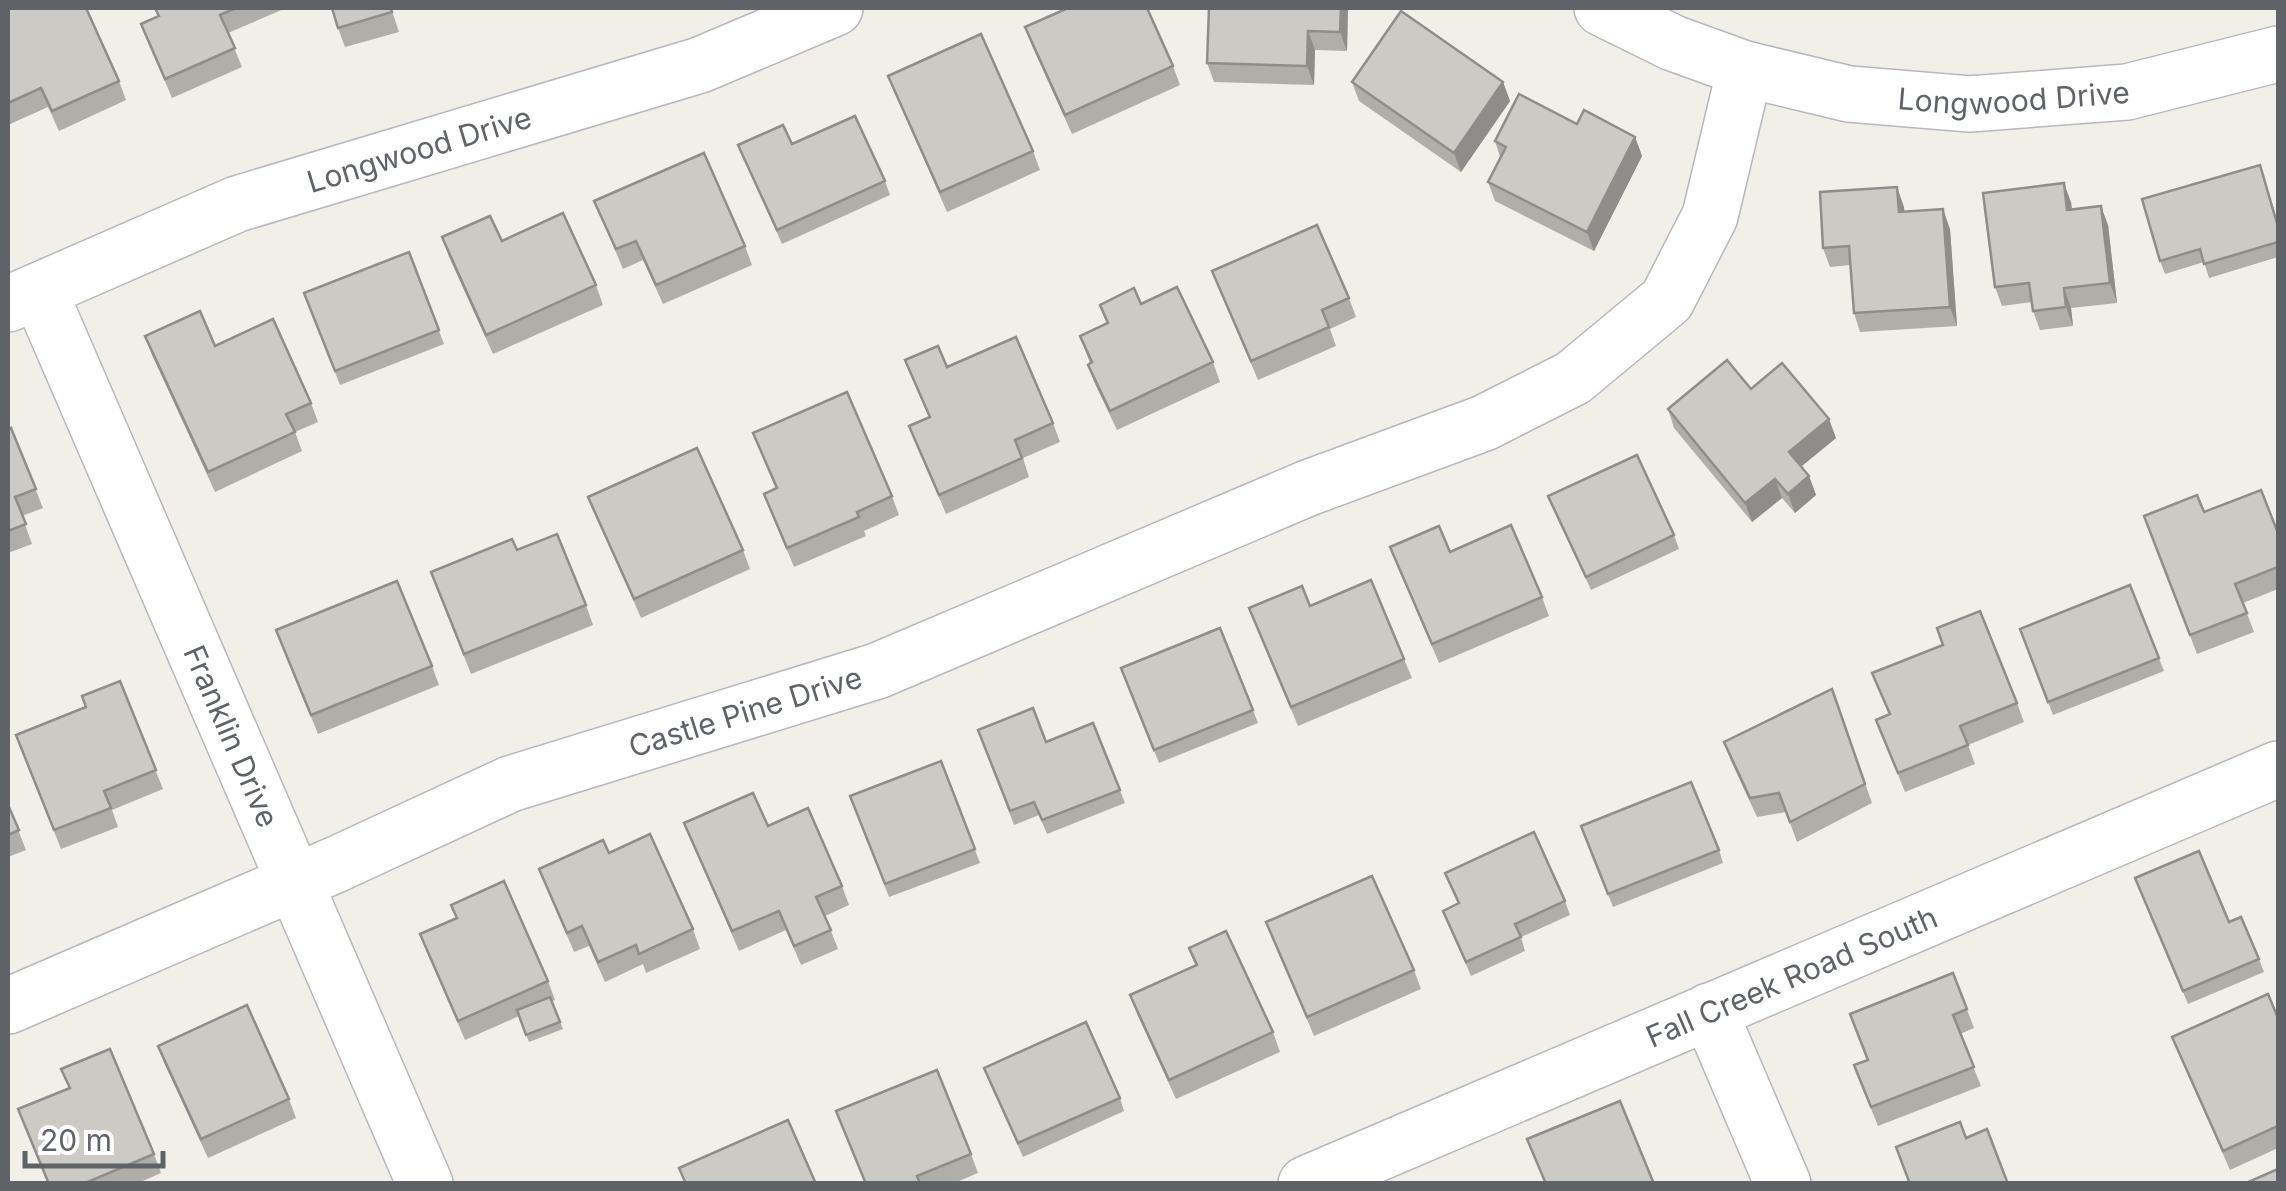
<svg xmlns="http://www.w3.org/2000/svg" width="2286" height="1191" viewBox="0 0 2286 1191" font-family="Inter,sans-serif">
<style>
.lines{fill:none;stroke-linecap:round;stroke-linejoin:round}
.minor-casing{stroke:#b5b8bc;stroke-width:58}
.minor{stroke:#fff;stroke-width:55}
.wall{fill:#afaea9}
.shaded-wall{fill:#8f8d8a}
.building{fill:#cccac5;stroke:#8f8d8a;stroke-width:2.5}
.labels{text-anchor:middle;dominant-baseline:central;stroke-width:10;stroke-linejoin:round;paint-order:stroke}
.street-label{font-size:30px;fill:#5f6368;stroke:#fff}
</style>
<rect width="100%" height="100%" fill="#f1efe8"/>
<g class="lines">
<g class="minor-casing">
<g id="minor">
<path id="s1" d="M1602,8L1673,43L1745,69L1849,94L1970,104L2127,92L2278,54"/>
<path id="s2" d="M39,291L425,1184"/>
<path id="s3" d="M8,304L237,204L700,65L835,8"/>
<path id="s4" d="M8,1006L337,864L510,784L877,671L1308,488L1484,423L1573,378L1667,300L1710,216L1745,69"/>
<path d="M1709,1011L1783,1184"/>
<path id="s5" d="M1306,1184L2278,769"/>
</g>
</g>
<use href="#minor" class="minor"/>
</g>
<g class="wall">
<path d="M8,8L119,81L126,100L59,131L48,107L8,125Z"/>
<path d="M154,8H286L228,33L242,67L172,98L141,24L158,17Z"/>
<path d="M391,8L399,32L345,47L338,28Z"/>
<path d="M1348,8L1347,51L1315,50L1314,85L1214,82L1207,63Z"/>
<path d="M1025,27L1173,66L1180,85L1072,134L1032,46Z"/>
<path d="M888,76L1033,151L1040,170L947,212Z"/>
<path d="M1352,82H1503L1510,101L1461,172L1359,101Z"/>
<path d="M1577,124L1635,137L1642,156L1594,251L1495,201L1488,182L1500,157L1495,141Z"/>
<path d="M792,144L885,181L890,195L782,244L738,145Z"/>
<path d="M2260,165L2278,223V257L2209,278L2204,262L2165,274L2160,261Z"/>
<path d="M1897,187L1904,212L1950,229L1957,326L1860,332L1854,313L1850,265L1830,267L1823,248Z"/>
<path d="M594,201L745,246L752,265L663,304L643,260L623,269Z"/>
<path d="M2071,202L2072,210L2108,225L2117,303L2071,308L2073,326L2040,330L2033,311L2032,302L2002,306L1995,287Z"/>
<path d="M442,237L502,241L596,285L603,305L493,354L449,257Z"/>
<path d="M409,252L444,344L340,385L304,293Z"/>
<path d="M1212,271L1349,298L1356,317L1330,329L1336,346L1258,380Z"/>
<path d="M1141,304L1213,362L1220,382L1117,430L1095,384L1088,365L1090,363L1080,336L1107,324L1100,305Z"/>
<path d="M145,336L215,346L311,403L318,422L295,432L302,451L215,492L152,355Z"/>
<path d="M905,360L947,367L1053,423L1060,442L1023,458L1029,477L946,514L909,426L929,418Z"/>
<path d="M1751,389L1836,438L1801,466L1809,476L1816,495L1795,513L1782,498L1752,522L1674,428L1668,409Z"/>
<path d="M11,428L43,508L22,516L32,544L8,553V430Z"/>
<path d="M753,433L892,496L899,515L864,531L866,536L794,567L764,494L776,489Z"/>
<path d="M1548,496L1674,535L1679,549L1591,590Z"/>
<path d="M588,497L743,550L750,569L641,618Z"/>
<path d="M2204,512L2278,533V589L2243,603L2254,632L2197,654L2144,516Z"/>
<path d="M1390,547L1450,552L1542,597L1549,616L1439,663Z"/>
<path d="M517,550L586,605L593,625L471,674L438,591Z"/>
<path d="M2130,585L2164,671L2053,715L2020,629Z"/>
<path d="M1310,606L1404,659L1412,678L1298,726L1249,608Z"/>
<path d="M276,630L432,666L439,685L318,734Z"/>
<path d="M1121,668L1253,710L1258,723L1159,763Z"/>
<path d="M1872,673L2017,703L2024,722L1968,745L1975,764L1905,792L1876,720L1889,714Z"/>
<path d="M120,681L163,789L112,810L118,827L61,849L16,735L86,707Z"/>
<path d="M1832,689L1872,803L1797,842L1786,812L1757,817L1731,761L1724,742Z"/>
<path d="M1093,723L1125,803L1047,834L1039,815L1014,825L978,730L1046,742Z"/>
<path d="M941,761L980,863L889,897L850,796Z"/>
<path d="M8,805L26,850L8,857Z"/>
<path d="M684,823L768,826L842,886L849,905L825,916L838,949L801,965L786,930L739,951Z"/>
<path d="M1581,826L1719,850L1723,863L1613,907Z"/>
<path d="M609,853L693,929L700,949L646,973L643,964L605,982L589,946L574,952L539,869Z"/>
<path d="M1445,873L1565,901L1570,915L1521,937L1525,951L1471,976L1443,911L1458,904Z"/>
<path d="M2135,878L2229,922L2259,959L2264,972L2188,1004Z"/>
<path d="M1266,922L1414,970L1421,989L1314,1036Z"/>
<path d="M420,934L548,981L555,1000L552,1001L563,1029L529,1042L519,1016L465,1040Z"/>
<path d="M1189,948L1273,1032L1280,1052L1176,1099L1137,1014L1130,995L1195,965Z"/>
<path d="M1953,973L1974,1028L1960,1034L1981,1086L1878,1126L1861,1084Z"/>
<path d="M2278,1018V1148L2230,1170L2172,1037Z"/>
<path d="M158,1046L289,1099L296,1118L208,1158L165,1065Z"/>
<path d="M984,1068L1120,1098L1124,1111L1023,1157Z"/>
<path d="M61,1069L154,1154L161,1173L136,1184H48L18,1109L69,1088Z"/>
<path d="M836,1111L971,1154L978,1173L952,1184H865Z"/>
</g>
<g class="shaded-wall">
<path d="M1341,8H1348L1347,51L1340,32Z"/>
<path d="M1308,31L1315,50L1314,85L1307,66Z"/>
<path d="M1503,82L1510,101L1461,172L1454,153Z"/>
<path d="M1635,137L1642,156L1594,251L1587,232Z"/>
<path d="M2064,183L2071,202L2074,229L2067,210Z"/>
<path d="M1897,187L1904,207L1906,231L1899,212Z"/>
<path d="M2101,206L2108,225L2117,303L2110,283Z"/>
<path d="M1943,209L1950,229L1957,326L1950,307Z"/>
<path d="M2064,288L2071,308L2073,326L2066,307Z"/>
<path d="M1829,419L1836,438L1796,471L1789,452Z"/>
<path d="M1809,476L1816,495L1795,513L1788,494Z"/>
<path d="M1775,479L1782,498L1752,522L1745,503Z"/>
</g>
<g class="building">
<path d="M8,8H86L119,81L52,111L41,88L8,103Z"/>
<path d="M155,8H236L220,15L235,48L165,79L141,24L159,16Z"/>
<path d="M332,8H390L392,12L338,28Z"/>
<path d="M1068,8H1147L1173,66L1065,115L1025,27Z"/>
<path d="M1209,8H1341L1340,32L1308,31L1307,66L1207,63Z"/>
<path d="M1401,11L1503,82L1454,153L1352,82Z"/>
<path d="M981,34L1033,151L940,192L888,76Z"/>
<path d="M1519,94L1577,124L1584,110L1635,137L1587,232L1488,182L1506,147L1495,141Z"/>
<path d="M855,116L885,181L777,230L738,145L783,125L792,144Z"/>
<path d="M704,153L745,246L656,285L636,241L616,249L594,201Z"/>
<path d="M2260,165L2278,227V242L2204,264L2200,249L2160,261L2142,199Z"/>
<path d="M2064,183L2067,210L2101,206L2110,283L2064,288L2066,307L2033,311L2029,283L1995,287L1983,193Z"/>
<path d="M1897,187L1899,212L1943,209L1950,307L1854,313L1849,246L1823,248L1820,192Z"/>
<path d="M563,213L596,285L486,335L442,237L490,216L502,241Z"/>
<path d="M1317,225L1349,298L1322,310L1329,327L1251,361L1212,271Z"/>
<path d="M409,252L439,330L335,371L304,293Z"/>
<path d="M1177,287L1213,362L1110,411L1088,365L1092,362L1080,336L1108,323L1100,305L1134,288L1141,304Z"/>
<path d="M200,311L215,346L273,319L311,403L286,414L295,432L208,472L145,336Z"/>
<path d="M1016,337L1053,423L1015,440L1022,458L939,495L909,426L930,417L905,360L938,346L947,367Z"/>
<path d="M1727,360L1751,389L1782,363L1829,419L1789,452L1809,476L1788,494L1775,479L1745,503L1668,409Z"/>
<path d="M847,392L892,496L857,512L859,517L787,548L764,494L777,488L753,433Z"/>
<path d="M11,428L36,489L15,497L26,524L8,531V430Z"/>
<path d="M697,448L743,550L634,599L588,497Z"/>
<path d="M1637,455L1674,535L1586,577L1548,496Z"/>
<path d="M2261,490L2278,533V567L2235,584L2247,613L2190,635L2144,516L2197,495L2204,512Z"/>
<path d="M1511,525L1542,597L1432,644L1390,547L1439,526L1450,552Z"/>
<path d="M557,534L586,605L464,654L431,572L512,539L517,550Z"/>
<path d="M1371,580L1404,659L1291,707L1249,608L1302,586L1310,606Z"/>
<path d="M397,581L432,666L311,715L276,630Z"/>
<path d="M2130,585L2159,658L2048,702L2020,629Z"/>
<path d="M1980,611L2017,703L1960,726L1968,745L1898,773L1876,720L1890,714L1872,673L1943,645L1937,628Z"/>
<path d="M1220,628L1253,710L1154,750L1121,668Z"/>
<path d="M120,681L156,770L104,791L111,808L54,830L16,735L86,707L82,696Z"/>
<path d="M1832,689L1865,784L1790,822L1779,793L1750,798L1724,742Z"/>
<path d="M1033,708L1046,742L1093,723L1120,790L1042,820L1034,802L1010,811L978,730Z"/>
<path d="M941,761L975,849L885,884L850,796Z"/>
<path d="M1691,782L1719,850L1608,894L1581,826Z"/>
<path d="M753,793L768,826L808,808L842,886L816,897L831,930L794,946L779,911L732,931L684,823Z"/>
<path d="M8,805L19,830L8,835Z"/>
<path d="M1534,832L1565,901L1515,924L1521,937L1466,962L1443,911L1459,903L1445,873Z"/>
<path d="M650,834L693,929L639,954L636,945L598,962L582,926L567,933L539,869L603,840L609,853Z"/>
<path d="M2199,851L2229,922L2241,917L2259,959L2183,991L2135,878Z"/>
<path d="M1372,876L1414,970L1307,1017L1266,922Z"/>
<path d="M504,881L548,981L458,1021L420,934L457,918L451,905Z"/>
<path d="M1226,931L1273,1032L1169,1080L1130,995L1197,965L1189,948Z"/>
<path d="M1953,973L1967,1009L1953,1015L1974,1067L1871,1107L1854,1065L1868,1060L1850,1014Z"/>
<path d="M2268,994L2278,1018V1126L2223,1151L2172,1037Z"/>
<path d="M550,997L560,1022L526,1035L517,1010Z"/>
<path d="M247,1005L289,1099L201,1139L158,1046Z"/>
<path d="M1086,1022L1120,1098L1018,1143L984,1068Z"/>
<path d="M110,1049L154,1154L83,1184H49L18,1109L70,1088L61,1069Z"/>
<path d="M937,1070L971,1154L917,1176L920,1184H866L836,1111Z"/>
<path d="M1620,1101L1654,1184H1546L1527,1139Z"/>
<path d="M788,1120L816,1184H686L679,1168Z"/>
<path d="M1960,1122L1966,1138L1987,1129L2008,1184H1910L1896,1147Z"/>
<path d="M2278,1169V1184H2249L2248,1182Z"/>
</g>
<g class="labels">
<g class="street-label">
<text stroke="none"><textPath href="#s1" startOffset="428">Longwood Drive</textPath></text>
<text stroke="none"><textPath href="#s3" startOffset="440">Longwood Drive</textPath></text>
<text stroke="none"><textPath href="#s4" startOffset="795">Castle Pine Drive</textPath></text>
<text stroke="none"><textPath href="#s2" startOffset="485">Franklin Drive</textPath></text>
<text stroke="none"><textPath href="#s5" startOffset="528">Fall Creek Road South</textPath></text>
</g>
</g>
<rect width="2286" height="1191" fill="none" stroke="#5f6368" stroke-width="20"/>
<path d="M25 1151v15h138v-15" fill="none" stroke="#5f6368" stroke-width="5"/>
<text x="40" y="1151" font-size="30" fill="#5f6368" stroke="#ffffff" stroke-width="8" paint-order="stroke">20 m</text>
</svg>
